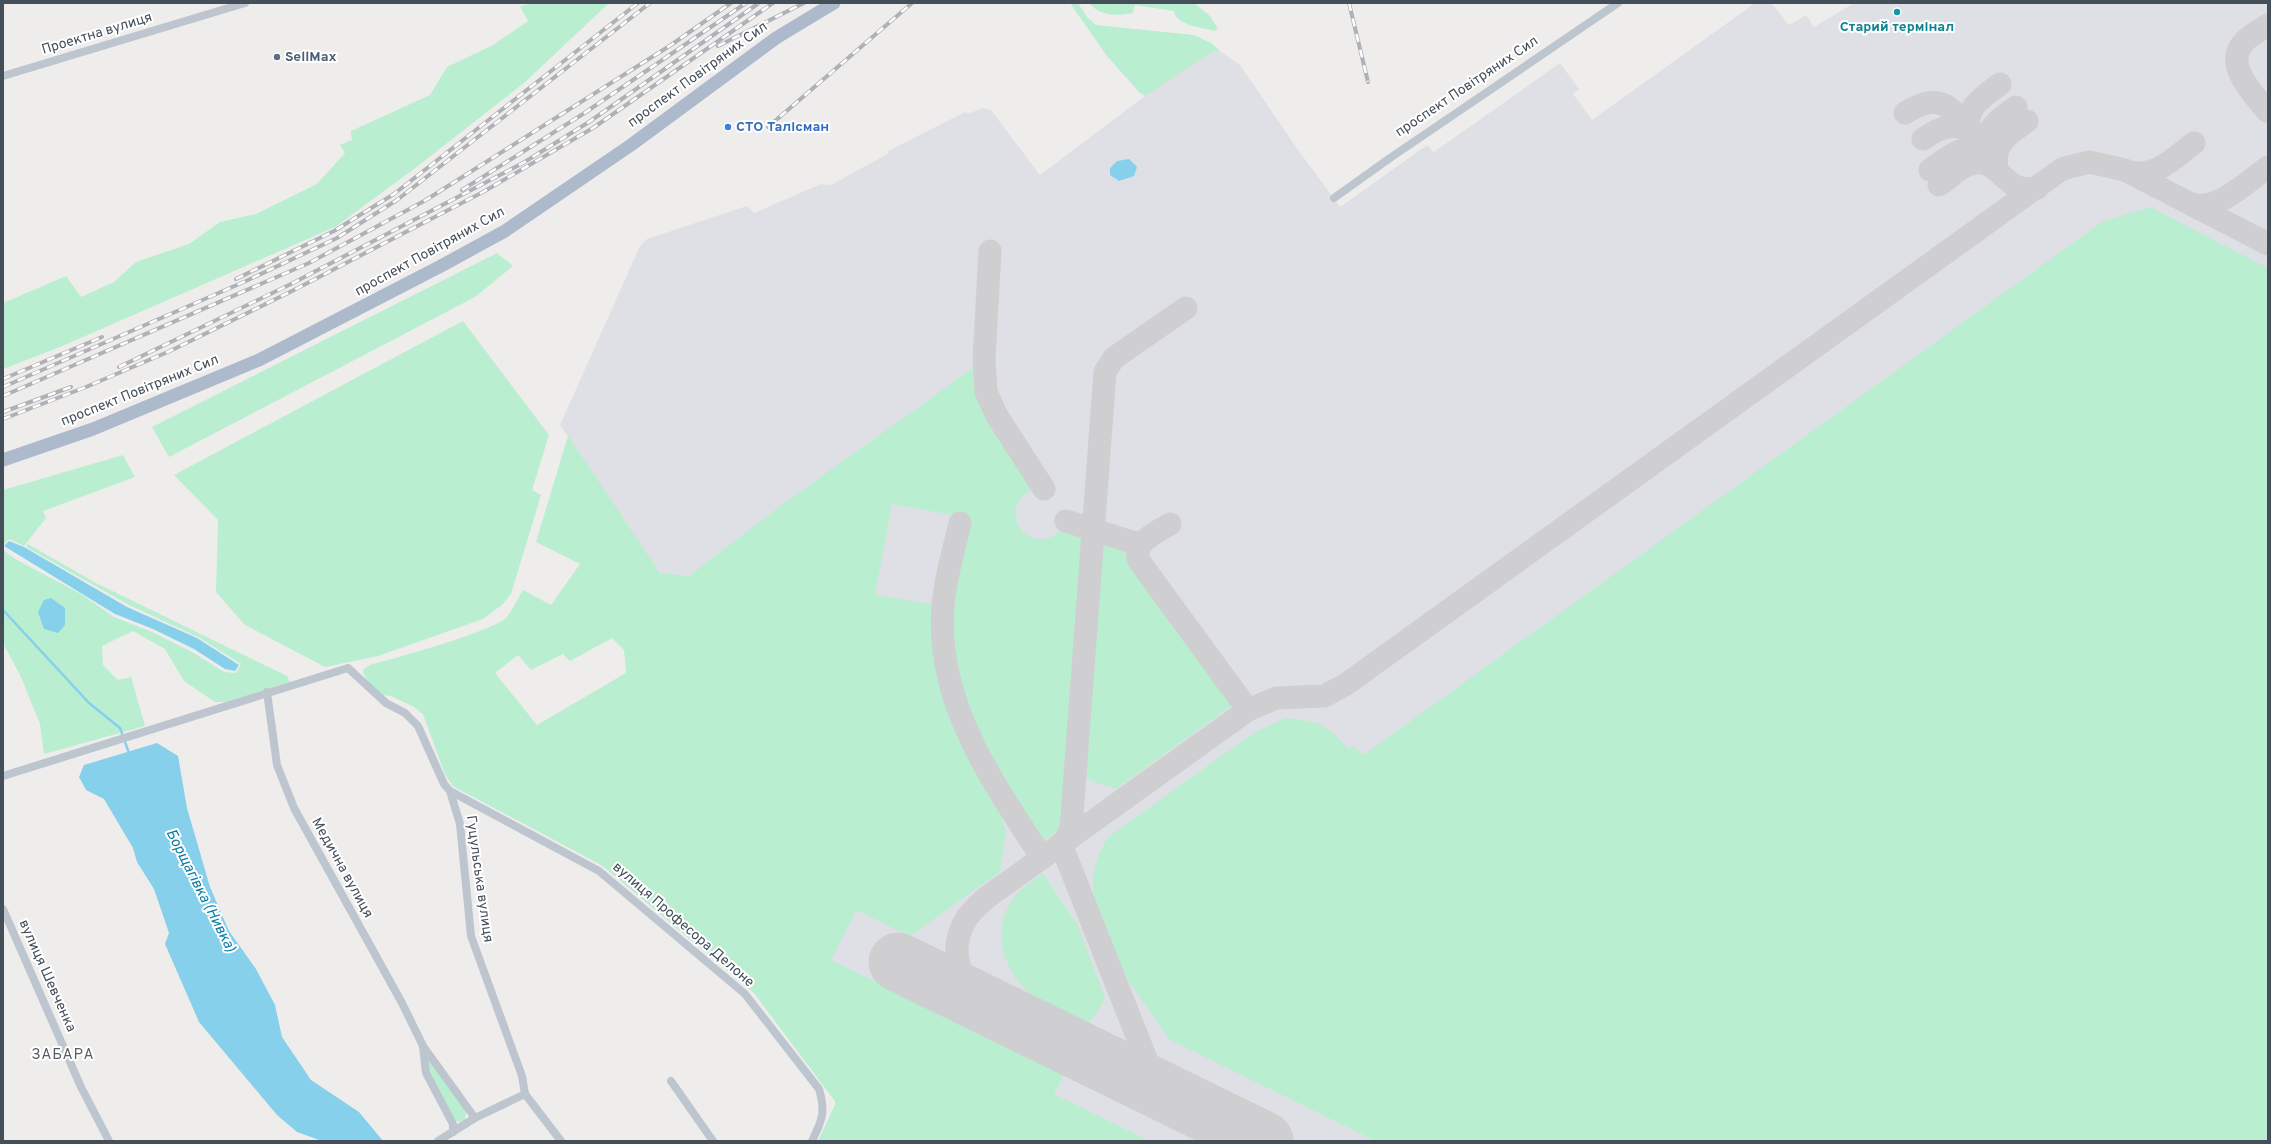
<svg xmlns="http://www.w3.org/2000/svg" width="2271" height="1144" viewBox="0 0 2271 1144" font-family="Overpass,sans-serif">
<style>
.airport{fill:#dee0e5}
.green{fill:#b9eed1;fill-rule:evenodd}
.water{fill:#86d0ec}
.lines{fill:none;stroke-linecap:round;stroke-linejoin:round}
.stream{stroke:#86d0ec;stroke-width:2.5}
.taxiway{stroke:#cfcfd2;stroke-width:23}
.runway{stroke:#cfcfd2;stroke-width:59}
.street{stroke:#bdc6cf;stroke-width:8}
.primary{stroke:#acbacc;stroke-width:13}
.rail-casing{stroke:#afb1b7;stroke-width:4}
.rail{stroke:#fff;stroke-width:2.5;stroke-dasharray:8;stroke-linecap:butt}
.culture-dot{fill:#0f9aa8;stroke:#fff;stroke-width:1.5}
.service-dot{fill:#5c6f8a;stroke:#fff;stroke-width:1.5}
.shop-dot{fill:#3f7fe0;stroke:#fff;stroke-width:1.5}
.labels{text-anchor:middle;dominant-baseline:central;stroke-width:4;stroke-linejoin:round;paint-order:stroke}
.culture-label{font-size:14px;font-weight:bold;fill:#0d838f;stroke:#fff}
.street-label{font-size:14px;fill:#454f5a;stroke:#fff}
.service-label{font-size:14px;font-weight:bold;fill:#4e5e75;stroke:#fff;text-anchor:start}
.shop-label{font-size:14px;font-weight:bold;fill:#366cbe;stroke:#fff;text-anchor:start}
.water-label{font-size:15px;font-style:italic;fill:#0b7ca6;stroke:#fff}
.neighbourhood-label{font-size:15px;letter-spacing:1px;fill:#595c62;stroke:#fff}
</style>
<rect width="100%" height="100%" fill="#efedec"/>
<path class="airport" d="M1755,3H1771L1789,25L1806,15L1814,27L1854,3H2268V1141H818L835,1105V1101L754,993L603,866L453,786L445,774L423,714L414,707L391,695L528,731L626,673L660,573L560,425L640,246L647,239L747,206L754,213L821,184L831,185L889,153L888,151L965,112L968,114L982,108L991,110L1040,175L1149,93L1213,51H1220L1240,65L1296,147L1340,207L1427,145L1434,152L1560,63L1579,89L1573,94L1592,120Z"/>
<g class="green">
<path d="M534,3H609L524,83L414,169L335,227L60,347L3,369V303L66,276L81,297L114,282L136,262L189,244L220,222L256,214L317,184L345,153L340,145L352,140L351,131L430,95L447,67L493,45L528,21L520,6Z"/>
<path d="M1070,3H1078L1087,17L1096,25L1194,35L1211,43L1220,51H1213L1145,96L1139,92L1107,56Z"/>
<path d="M1089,3H1194L1210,16L1218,29L1214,31C1202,27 1176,26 1174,11L1135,5L1133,13C1117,16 1101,17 1089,3Z"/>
<path d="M2150,207L2268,268V1141H1376L1170,1040L1129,982L1099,916L1093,890V875L1098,857L1107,838L1252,734L1285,718L1298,719L1320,724L1336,736L1349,749L1353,745L1359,752L1365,754L2102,222Z"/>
<path d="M497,253L513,266L475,297L169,457L152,427Z"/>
<path d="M463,321L549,435L532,490L541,495L511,594L503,604L483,619L378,656L325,667L245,625L216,592L218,520L174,475Z"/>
<path d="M980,363L982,395L993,418L1038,488C1030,490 1023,494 1018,502C1009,520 1025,542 1045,539C1052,538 1058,531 1065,531C1071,530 1078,533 1083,535L1061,828L1043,841C987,761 944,696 953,593C956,568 964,543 969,518L892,504L875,595L936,605L937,650L941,681L951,713L966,749L995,799L1006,831L1000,872L910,936L856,910L831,960L1064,1074L1054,1094L1149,1141H818L835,1105V1101L754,993L603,866L453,786L445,774L423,714L414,707L391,696L381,695L370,685L363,673L364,669L370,665C395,658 492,632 507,617C513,609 518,598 523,590L551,605L580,564L536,542L568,436L660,573L689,576L783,504ZM612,638L624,650L626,673L537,725L495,673L518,655L531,670L563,654L570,661Z"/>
<path d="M123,455L135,477L43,511L46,518L24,546L9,539L3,546V490Z"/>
<path d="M1102,540L1120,545L1234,704L1116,789L1089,780L1084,772Z"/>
<path d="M28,544L96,583L287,676L290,682L225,702H215L184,681L165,649L133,631L102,646L103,665L118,680L131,677L145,726L44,754L40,724L21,677L3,643V550L17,560L81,594L114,617L152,632L192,652L224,672L236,673L241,664L200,638L129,605L26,547Z"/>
<path d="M1043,873L1078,926L1105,998L1089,1024C1074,1017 1046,1007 1034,997C1002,970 988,929 1017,894C1024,886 1035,880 1043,873Z"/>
<path d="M428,1056L466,1112L465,1120L460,1122L455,1121L427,1072Z"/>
</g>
<g class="water">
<path d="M1129,159L1137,167L1134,176L1119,181L1110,175V168L1117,161Z"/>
<path d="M9,541L24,547L127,607L197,638L239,665L235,671L225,669L194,649L153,629L115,614L4,546Z"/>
<path d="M51,598L65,608V625L58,633L44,629L38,612L44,600Z"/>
<path d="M157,743L178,756L187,808L210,887L229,931L256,969L275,1005L282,1037L311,1080L359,1112L383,1141H322L297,1132L277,1115L199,1022L165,944L169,933L154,889L137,862L133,848L104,799L86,790L79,777L84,765Z"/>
</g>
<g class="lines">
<path class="stream" d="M3,610L89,703L120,728L129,753"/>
<g class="taxiway">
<path d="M2267,111C2253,93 2222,64 2245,41C2251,35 2260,30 2268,25"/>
<path d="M1905,113C1940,90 1952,107 1972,135"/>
<path d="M1972,135C1960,110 1983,97 2000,84"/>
<path d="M1923,139C1938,128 1960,118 1974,137"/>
<path d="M1989,158C1979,132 1997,121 2016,107"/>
<path d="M1997,169C1993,142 2007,136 2027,121"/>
<path d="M1930,170C1948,157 1971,136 1990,160"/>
<path d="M2129,172C2156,178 2174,158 2194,143"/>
<path d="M1939,185C1949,179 1957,169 1968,165C2001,153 2000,195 2037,188"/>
<path d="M2191,204C2217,212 2247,182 2268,167"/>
<path d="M990,251L984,359L986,392L997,416L1044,489"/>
<path d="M1066,521L1132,542L1141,543"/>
<path d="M960,523C954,550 945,578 943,606C935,702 993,782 1042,858"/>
<path d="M1170,524C1157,532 1132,542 1139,561L1248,710"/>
<path d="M1064,842L1071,829L1105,372L1114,358L1186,308"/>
<path d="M1061,844L1158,1089"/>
<path d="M989,1005C961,987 947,952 965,921C970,912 978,905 986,898L1248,710L1276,698L1324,696L1345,685L2062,169L2089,162L2125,170L2268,244"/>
</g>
<path class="runway" d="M898,962L1264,1141"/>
<g class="street">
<path d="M3,76L245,3"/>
<path d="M1334,198L1390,158L1618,3"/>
<path d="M267,692L277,765L294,808L402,1003L423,1046L475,1118"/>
<path d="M3,776L348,668L386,703L405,713L418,726L444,784L450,791L460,824L471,936L522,1076L525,1094L561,1141"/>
<path d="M450,791L599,871L745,994L819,1089C826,1113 822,1120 812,1141"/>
<path d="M3,909L81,1087L109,1141"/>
<path d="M423,1047L426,1073L453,1124V1132"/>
<path d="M671,1081L713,1141"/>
<path d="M438,1141L475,1118L525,1094"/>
</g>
<path class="primary" d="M3,460L93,429L259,360L441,266L505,231L631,145L776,38L834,3"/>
<g class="rail-casing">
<g id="rail">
<path d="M1349,3L1368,82"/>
<path d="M718,46L804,3"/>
<path d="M768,127L912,3"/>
<path d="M462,190L583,114L746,3"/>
<path d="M236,279L334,231L394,194L638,3"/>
<path d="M119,367L291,284L523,163L589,122L759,3"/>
<path d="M3,379L102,337"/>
<path d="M3,387L246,281L337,238L397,200L433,172L650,3"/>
<path d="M3,396L309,263L426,200L671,45L731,3"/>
<path d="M3,412L71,387"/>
<path d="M3,419L86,387L170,351L294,290L483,192L593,128L773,3"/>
</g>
</g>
<use href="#rail" class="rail"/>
</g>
<circle class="culture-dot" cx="1897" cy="12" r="4"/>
<circle class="service-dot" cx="277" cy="57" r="4"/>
<circle class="shop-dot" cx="728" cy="127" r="4"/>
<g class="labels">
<g class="culture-label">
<text x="1897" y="27">Старий термінал</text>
</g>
<g class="street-label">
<text transform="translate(97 34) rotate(-17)">Проектна вулиця</text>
<text transform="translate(698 75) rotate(-36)">проспект Повітряних Сил</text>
<text transform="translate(1467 87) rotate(-34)">проспект Повітряних Сил</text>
<text transform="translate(430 252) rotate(-29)">проспект Повітряних Сил</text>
<text transform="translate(140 391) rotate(-22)">проспект Повітряних Сил</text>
<text transform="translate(342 868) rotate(61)">Медична вулиця</text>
<text transform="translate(479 879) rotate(82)">Гуцульська вулиця</text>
<text transform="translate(683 925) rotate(41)">вулиця Професора Делоне</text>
<text transform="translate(47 976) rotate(66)">вулиця Шевченка</text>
</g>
<g class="service-label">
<text x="285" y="57">SellMax</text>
</g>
<g class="shop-label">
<text x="736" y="127">СТО Талісман</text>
</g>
<g class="water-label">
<text transform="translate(200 891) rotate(63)">Борщагівка (Нивка)</text>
</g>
<g class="neighbourhood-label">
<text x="63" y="1055">ЗАБАРА</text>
</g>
</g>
<rect width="2271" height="1144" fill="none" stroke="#454f5a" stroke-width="8"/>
</svg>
